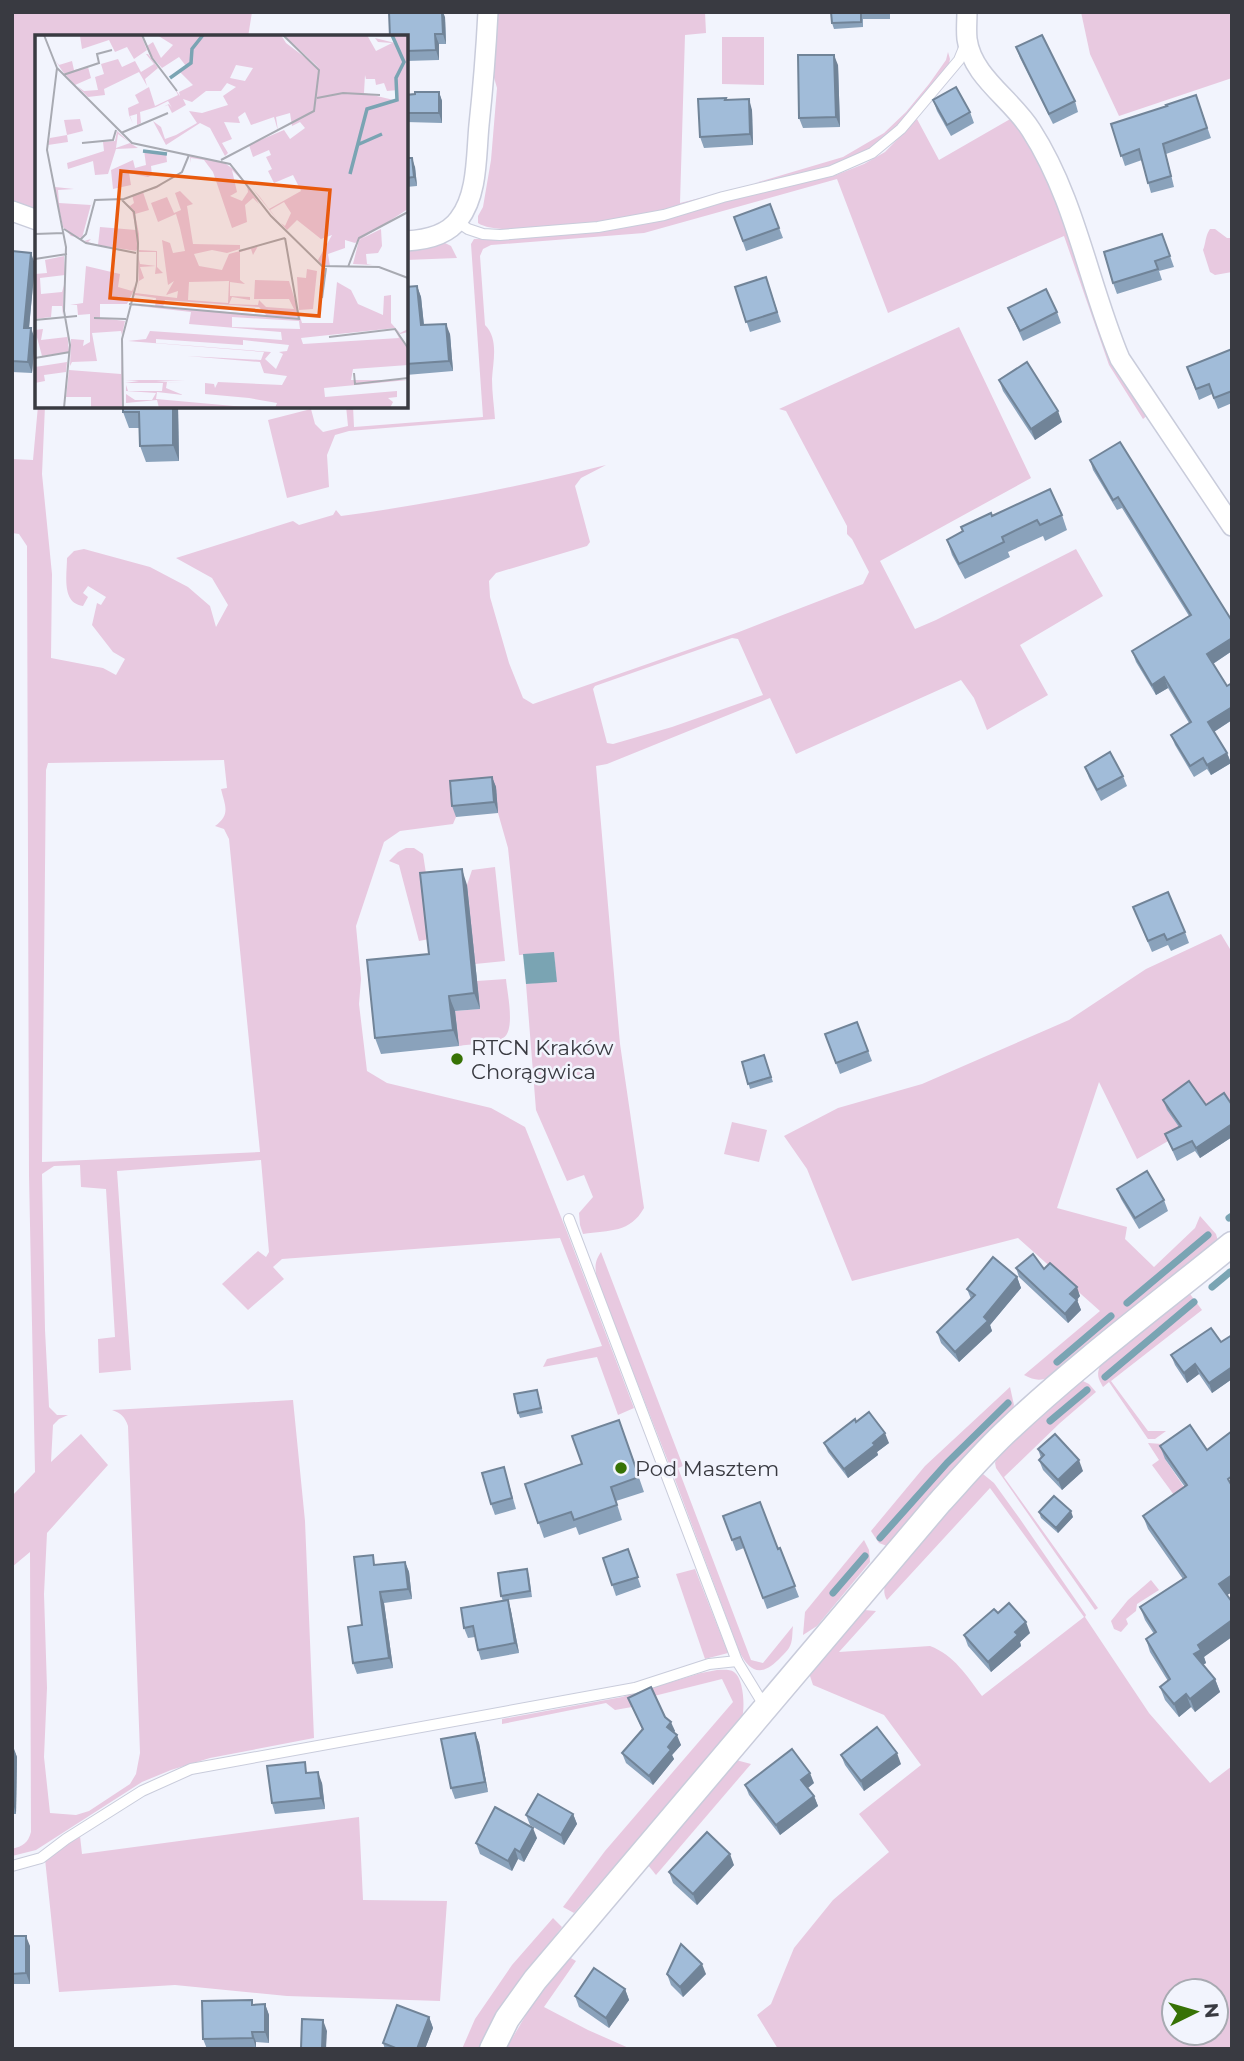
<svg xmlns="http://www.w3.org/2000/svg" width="1244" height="2061" viewBox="0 0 1244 2061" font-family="Montserrat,sans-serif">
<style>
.green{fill:#e8c9e0;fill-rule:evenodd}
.water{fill:#7aa4b3}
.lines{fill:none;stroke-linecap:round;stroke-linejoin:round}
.stream{stroke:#7aa4b3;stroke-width:7}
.service-casing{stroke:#c9ccdb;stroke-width:12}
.minor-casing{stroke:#c9ccdb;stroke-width:22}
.tertiary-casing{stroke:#c9ccdb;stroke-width:27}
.service{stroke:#fff;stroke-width:10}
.minor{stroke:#fff;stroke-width:19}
.tertiary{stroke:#fff;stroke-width:24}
.wall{fill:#8aa2bb}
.shaded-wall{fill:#718498}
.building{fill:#a1bcd9;stroke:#718498;stroke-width:2}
.poi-dot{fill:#377205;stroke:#f2f4fd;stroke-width:2.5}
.labels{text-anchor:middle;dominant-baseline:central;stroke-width:5;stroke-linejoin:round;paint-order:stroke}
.poi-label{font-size:21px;fill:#393a41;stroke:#f2f4fd;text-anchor:start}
.inset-river{fill:none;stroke:#7aa4b3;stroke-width:3.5}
.inset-road{fill:none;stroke:#a8aab2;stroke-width:2}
.view{fill:#e8590c;fill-opacity:0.15;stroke:#e8590c;stroke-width:3.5}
.inset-edge{fill:none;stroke:#393a41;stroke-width:3.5}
</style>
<rect width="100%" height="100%" fill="#f2f4fd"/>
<g class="green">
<path d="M12,12H252L248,37H37V212L12,203Z"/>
<path d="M494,12H705L706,33L685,35L680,203L716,194C685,212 506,243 478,223V216L483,207L491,160L497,88L493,74Z"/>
<path d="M1081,12H1232V78L1119,116L1090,54Z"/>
<path d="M722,37H764V85L722,84Z"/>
<path d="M948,52L950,59L949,64L904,119L872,148L854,157L809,173L755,183L843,157L884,133L906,112L929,84L946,60Z"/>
<path d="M1012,118L1043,165L1149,414L1143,419L1109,365L1064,236L888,313L837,179L644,233L491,245L483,249L480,256L485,325C499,339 493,361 492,379C492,392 494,406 495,419L349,431L335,435L327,455L329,487L287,498L268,420L311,409L315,424L323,432L348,426L346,406H353L354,427L483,417L471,244L474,239L539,237L610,230L642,224L726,201L836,175L864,164L885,152L917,119L939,160Z"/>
<path d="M1210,229H1215L1227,238H1232V272L1215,275L1210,272L1203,250C1206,243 1205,236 1210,229Z"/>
<path d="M445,243L451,246L457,258L406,260V246Z"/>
<path d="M959,327L1031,478L880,561L915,629L936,620L1076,549L1103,596L1020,645L1048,695L987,730L974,698L961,680L796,754L770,698L607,764L596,766L620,1044L644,1208C630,1233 610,1230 583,1234L580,1225L579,1213L593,1197L584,1175L567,1181L536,1110L526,984L556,981L554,953L519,955L508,848L498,813L454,792L456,817L453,824L400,831L384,842L356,926L361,979L359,1004L367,1071L387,1083L491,1108L525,1127L567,1232L634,1408L618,1415L597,1357L543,1367L547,1359L602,1346L560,1238L282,1259L273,1267L284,1279L248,1310L222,1284L258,1251L266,1257L269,1252L261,1160L117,1171L131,1370L99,1373L98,1339L115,1337L106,1189L81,1187L80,1165L54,1166L42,1174L45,1330L49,1407L57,1415H68L59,1419L53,1425L51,1462L81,1434L108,1465L47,1533L44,1594L47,1688L44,1757L50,1813L76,1815L89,1811L130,1784L136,1774L140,1753L128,1426C125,1417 121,1413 112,1410L293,1400L305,1521L314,1738L210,1758L171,1770L142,1782L36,1850L12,1856V1849C23,1846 28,1843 31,1832L30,1552L12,1567V1496L35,1472L29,1175L27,546L19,534L12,533V459L33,460L38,406H45L42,474L52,574L51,658L103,668L116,675L125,659L113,652L92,625L97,603L101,605L106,597L88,586L83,593L88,597L83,606C61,603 67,575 67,558L74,551L84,549L150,567L188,587L210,606L216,627L228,605L212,578L176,558L293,521L299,525L333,515L336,510L341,516C431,504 518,487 606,465L581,478L575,486L590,542L587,546L496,573L489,581L490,597L509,663L523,698L533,704L739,632L863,584L869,572L852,539L847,534V526L786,411L779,409ZM732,638L738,639L763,695L672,727L613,744L607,743L593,689L595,686ZM224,760L227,788L221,789C225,806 231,814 215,826L224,829L229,839L260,1152L42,1162L46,770L48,763Z"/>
<path d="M406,848H414L423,854L427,880L429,939L419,941L399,865L389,861L398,852Z"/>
<path d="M495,867L505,961L475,964L467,885L472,870Z"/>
<path d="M1221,934L1230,949L1232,948V1100L1182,1133L1137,1159L1099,1082L1057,1208L1127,1227L1125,1239L1154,1267L1195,1228L1200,1216L1216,1234L1218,1241L1053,1376C1041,1381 1035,1381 1024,1375L1100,1311L1018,1238L852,1281L807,1169L784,1136L838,1108L922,1084L1069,1020L1146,969Z"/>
<path d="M506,979C507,992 516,1031 503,1038C495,1044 469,1044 459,1046L455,1011L480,1009L477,981Z"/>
<path d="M732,1122L767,1130L759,1162L724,1154Z"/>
<path d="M601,1252L683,1466L678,1468L751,1660L763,1663L793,1626C792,1633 793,1642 789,1648C787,1651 784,1654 781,1657C763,1676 751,1675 739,1651L671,1469L597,1280C595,1268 594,1262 601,1252Z"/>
<path d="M1190,1294L1202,1310L1111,1381L1148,1431H1166L1155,1439H1148L1109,1382L1103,1387C1098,1378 1096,1374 1101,1364Z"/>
<path d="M1083,1381L1089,1384L1096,1392L1060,1423L1004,1477L1098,1608L1095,1610L996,1468L995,1463L997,1457L1078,1382Z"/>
<path d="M1010,1387L1014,1405L1011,1413L940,1485L887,1546L879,1543L871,1531L925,1466Z"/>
<path d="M1148,1443L1176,1445L1165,1459L1184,1487L1174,1495L1152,1465L1159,1460Z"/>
<path d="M983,1474L994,1483L1020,1519L1086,1615L1085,1617L1149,1713L1210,1783L1232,1766V2049H778L757,2015L771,2004L794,1948L833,1900L889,1852L859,1814L921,1765L884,1715L813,1685L809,1673L864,1610L876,1611L839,1652L930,1646C954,1655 967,1676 982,1696L1084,1617L990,1488L887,1600C883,1594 884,1587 886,1581L979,1476ZM1174,1991H1216V2033H1174Z"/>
<path d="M864,1540L869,1550L870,1562L817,1626L803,1635L805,1612Z"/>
<path d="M695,1569L728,1653L705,1659L676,1574Z"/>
<path d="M1151,1580L1159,1590L1137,1604L1136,1611L1126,1619L1128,1624L1121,1632L1114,1629L1111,1621L1128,1600Z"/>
<path d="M717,1670C722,1670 730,1669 734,1672C744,1679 745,1708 742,1718L574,1913L563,1907L605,1851L733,1702L722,1679L654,1696L632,1707L615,1710L606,1703L502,1724V1719L622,1697L701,1673Z"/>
<path d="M736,1760L751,1764L656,1875L648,1865Z"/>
<path d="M359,1817L363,1900L447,1901L440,2001L287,1996L175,1985L59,1992L45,1859L80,1836L82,1854Z"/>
<path d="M553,1918L562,1927L531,1967L483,2040L480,2049H462L475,2019L512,1965Z"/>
<path d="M569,1957L576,1961L544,2007L588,2030L631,2049H506L534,2001Z"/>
</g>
<path class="water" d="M554,952L557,982L526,984L523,954Z"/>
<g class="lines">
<g class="stream">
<path d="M1229,1218L1232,1216"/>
<path d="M1212,1287L1230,1272"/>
<path d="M1127,1303L1208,1235"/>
<path d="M1057,1362L1111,1316"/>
<path d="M1105,1377L1194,1302"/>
<path d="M1050,1421L1087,1390"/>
<path d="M880,1538L947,1463L1008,1403"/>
<path d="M833,1593L865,1556"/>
</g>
<g class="service-casing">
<g id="service">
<path d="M458,222L468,229L483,234L500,235L598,227L664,215L723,197L831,171L872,153L901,129L959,60L966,43"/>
<path d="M569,1219L737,1661L765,1707"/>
<path d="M12,1866L41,1858L66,1839L142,1791L191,1769L635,1688L709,1664L737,1661"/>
</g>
</g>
<g class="minor-casing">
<g id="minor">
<path d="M967,12C967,21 966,30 967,39C972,77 1012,99 1031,130C1076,200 1088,283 1120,359L1232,526"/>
<path d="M12,211L37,220"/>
<path d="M406,241C425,240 447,236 459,219C478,194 476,156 479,125C483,88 486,50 488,12"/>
</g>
</g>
<g class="tertiary-casing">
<path id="tertiary" d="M492,2049L507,2019L535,1980L939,1503C962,1478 984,1452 1009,1429C1079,1363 1157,1305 1232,1244"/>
</g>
<use href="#service" class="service"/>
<use href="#minor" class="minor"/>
<use href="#tertiary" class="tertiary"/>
</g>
<g class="wall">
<path d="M831,12H890V19H863V27L834,29L832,23Z"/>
<path d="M445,17L446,44H439V60L406,61V37Z"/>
<path d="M1016,47L1075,101L1078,112L1053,124L1020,58Z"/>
<path d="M838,65L840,127L803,128L799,118Z"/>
<path d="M439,92L442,101V123L406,122V95Z"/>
<path d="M1196,95L1211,138L1166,154L1174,187L1151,193L1142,160L1125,166L1111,124L1167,106Z"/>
<path d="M726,100L752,110L753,145L704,148L700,137Z"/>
<path d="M933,100L970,112L974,123L951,136L937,111Z"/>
<path d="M406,158L415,167L417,186L406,187Z"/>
<path d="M770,204L783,238L746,251L734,217Z"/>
<path d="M1162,234L1174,267L1159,271L1162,280L1117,294L1113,283Z"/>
<path d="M12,251L35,264L29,328L35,339L32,373L12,372Z"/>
<path d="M766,277L781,322L750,332L735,287Z"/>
<path d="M417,286L421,297L424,325L450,334L453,371L406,375V287Z"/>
<path d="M1008,308L1057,312L1061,323L1023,341Z"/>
<path d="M1232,349V403L1218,409L1212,394L1199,400L1187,367Z"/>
<path d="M999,380L1062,422L1035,440L1003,391Z"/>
<path d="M178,406L179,461L146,462L140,446L139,428H129L123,412Z"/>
<path d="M1090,460L1232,621V651L1213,664L1227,686L1232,683V720L1214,732L1227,753L1231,763L1211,775L1207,769L1194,777L1175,745L1171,735L1189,723L1168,688L1156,695L1136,662L1132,651L1189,616L1122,508L1117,510L1093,470Z"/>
<path d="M1062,515L1067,530L1045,541L1043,536L1008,552L1010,557L965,579L952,555L947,540L992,516Z"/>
<path d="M1085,767L1123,776L1127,786L1101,801L1089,778Z"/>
<path d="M492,777L496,787L498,813L456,817L452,806Z"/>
<path d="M467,885L480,1009L455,1011L459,1046L381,1054L375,1038L429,954Z"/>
<path d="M1133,907L1185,932L1189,943L1171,951L1168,945L1152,952Z"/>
<path d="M857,1022L872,1061L840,1074L825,1034Z"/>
<path d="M764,1055L773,1082L750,1089L742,1062Z"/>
<path d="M1163,1100L1206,1105H1232V1137L1200,1158L1195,1151L1177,1161L1165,1134L1179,1127L1167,1110Z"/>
<path d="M1117,1189L1164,1200L1168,1211L1139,1229L1121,1199Z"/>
<path d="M1016,1268L1044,1269L1080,1296L1077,1300L1081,1310L1068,1323L1019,1277Z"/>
<path d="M1017,1277L1021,1288L990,1325L992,1331L959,1362L941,1343L937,1332L971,1299L967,1289Z"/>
<path d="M1232,1335V1379L1212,1393L1199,1374L1187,1383L1175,1365L1171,1355L1221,1342Z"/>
<path d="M537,1390L543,1413L520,1418L518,1413Z"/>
<path d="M619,1420L644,1492L616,1501L622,1520L579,1535L576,1527L544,1538L525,1484L582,1464Z"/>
<path d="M856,1422L889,1443L877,1452L878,1455L848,1478L828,1452L824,1443Z"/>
<path d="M1190,1425L1232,1592L1227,1595L1204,1657L1206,1663L1203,1665L1215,1679L1220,1692L1195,1712L1191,1707L1179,1717L1165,1700L1160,1687L1168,1681L1150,1652L1146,1639L1154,1634L1145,1620L1140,1607L1183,1579L1148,1529L1143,1516L1185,1487L1165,1459L1160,1446Z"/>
<path d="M1038,1449L1083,1471L1062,1490L1043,1470L1039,1460L1041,1458Z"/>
<path d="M504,1467L516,1509L495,1515L491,1504Z"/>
<path d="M1039,1512L1073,1517L1058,1533L1041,1518Z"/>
<path d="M723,1516L778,1549L780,1548L799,1597L767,1609L744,1548L736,1551Z"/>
<path d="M628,1549L641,1587L616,1596L603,1558Z"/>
<path d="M405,1562L409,1572L412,1599L384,1603L393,1668L357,1674L353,1663L376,1565Z"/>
<path d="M527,1569L529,1575L532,1597L508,1600L511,1611L519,1653L481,1660L478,1650L475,1637L468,1638L464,1628L503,1601L501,1596Z"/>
<path d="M1030,1633L1020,1642L1021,1646L991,1672L968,1646L964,1635Z"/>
<path d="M628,1698L665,1717L675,1731L674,1732L681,1745L672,1755L674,1759L653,1785L626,1763L622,1753L642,1729Z"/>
<path d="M475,1733L479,1743L488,1792L455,1799L451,1788Z"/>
<path d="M12,1746L17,1757L16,1814H12Z"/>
<path d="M841,1755L901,1764L864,1791L845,1765Z"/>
<path d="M309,1773L322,1783L325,1809L275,1814L272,1803Z"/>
<path d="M814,1783L808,1788L814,1796L818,1806L780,1835L749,1795L745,1785Z"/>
<path d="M573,1814L577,1824L564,1845L530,1825L526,1815Z"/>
<path d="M537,1838L524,1862L518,1859L512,1871L480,1854L476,1843Z"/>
<path d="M734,1865L697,1905L673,1883L669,1872Z"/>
<path d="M12,1936L30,1946V1984H12Z"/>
<path d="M667,1974H706L683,1997L671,1985Z"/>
<path d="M625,1989L629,2000L609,2028L579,2007L575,1996Z"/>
<path d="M265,2004L269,2015V2043L256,2042V2048L207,2049L203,2039L253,2005Z"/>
<path d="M429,2017L433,2028L425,2049H385L383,2043Z"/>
</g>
<g class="shaded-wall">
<path d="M442,12H443L445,17L446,44L443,34Z"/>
<path d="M435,34L439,44V60L436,50Z"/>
<path d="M834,55L838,65L840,127L836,117Z"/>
<path d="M439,92L442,101V123L439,113Z"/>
<path d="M749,99L752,110L753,145L750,134Z"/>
<path d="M412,158L415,167L417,186L414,177Z"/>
<path d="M31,253L35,264L28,338L24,328Z"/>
<path d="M417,286L421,297L425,336L421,325Z"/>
<path d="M446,324L450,334L453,371L449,361Z"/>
<path d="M31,328L35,339L32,373L28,362Z"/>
<path d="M173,406H178L179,461L173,445Z"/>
<path d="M1058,411L1062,422L1035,440L1031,429Z"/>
<path d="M1232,638V651L1211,665L1207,654Z"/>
<path d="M1164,677L1168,688L1156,695L1152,685Z"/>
<path d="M1232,707V720L1212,733L1208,722Z"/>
<path d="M1227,753L1231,763L1211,775L1207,765Z"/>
<path d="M492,777L496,787L498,813L494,802Z"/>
<path d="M462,869L467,885L480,1009L474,993Z"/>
<path d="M449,996L455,1011L459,1046L453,1030Z"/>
<path d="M1232,1124V1137L1200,1158L1196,1148Z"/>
<path d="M1017,1277L1021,1288L990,1325L992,1331L959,1362L955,1352Z"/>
<path d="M1077,1287L1080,1296L1074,1303L1070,1294Z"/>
<path d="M1077,1300L1081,1310L1068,1323L1065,1314Z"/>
<path d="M1195,1364L1199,1374L1187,1383L1184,1373Z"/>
<path d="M1232,1367V1379L1212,1393L1209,1383Z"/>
<path d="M885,1433L889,1443L877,1452L878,1455L848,1478L844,1469Z"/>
<path d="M1079,1460L1083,1471L1062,1490L1058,1480Z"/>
<path d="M1071,1511L1073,1517L1058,1533L1056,1528Z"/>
<path d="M405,1562L409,1572L412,1599L408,1589Z"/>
<path d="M1232,1575V1592L1224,1597L1219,1584Z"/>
<path d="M380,1592L384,1603L393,1668L389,1658Z"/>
<path d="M508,1600L511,1611L519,1653L515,1643Z"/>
<path d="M1232,1620V1637L1204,1657L1206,1663L1199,1667L1194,1654L1198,1645Z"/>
<path d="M1026,1622L1030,1633L1020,1642L1021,1646L991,1672L988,1662L1015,1632Z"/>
<path d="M1215,1679L1220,1692L1195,1712L1190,1699Z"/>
<path d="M1186,1694L1191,1707L1179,1717L1174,1704Z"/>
<path d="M671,1722L675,1731L671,1736L667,1727Z"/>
<path d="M475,1733L479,1743L488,1792L485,1782Z"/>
<path d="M677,1735L681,1745L672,1755L674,1759L653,1785L649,1776L668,1747Z"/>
<path d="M13,1746L17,1757L16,1814L13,1803Z"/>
<path d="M897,1753L901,1764L864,1791L861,1781Z"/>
<path d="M318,1772L322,1783L325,1809L321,1798Z"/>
<path d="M810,1773L814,1783L805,1790L801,1780Z"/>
<path d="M814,1796L818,1806L780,1835L776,1825Z"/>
<path d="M573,1814L577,1824L564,1845L561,1835Z"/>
<path d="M533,1828L537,1838L524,1862L520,1852Z"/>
<path d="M515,1849L518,1859L512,1871L508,1861Z"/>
<path d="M730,1854L734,1865L697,1905L693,1894Z"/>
<path d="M26,1936L30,1946V1984L26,1973Z"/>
<path d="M702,1964L706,1974L683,1997L680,1987Z"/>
<path d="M625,1989L629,2000L609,2028L606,2018Z"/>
<path d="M265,2004L269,2015V2043L265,2032Z"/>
<path d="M429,2017L433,2028L425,2049H417Z"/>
<path d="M323,2020L327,2031L326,2049H322Z"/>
<path d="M252,2032L256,2042V2048L253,2038Z"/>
</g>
<g class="building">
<path d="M389,12H442L443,34H435L436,50L406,51V37H390Z"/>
<path d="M831,12H861V22L832,23Z"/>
<path d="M1042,35L1075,101L1049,114L1016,47Z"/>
<path d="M798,55H834L836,117L799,118Z"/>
<path d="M956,87L970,112L947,125L933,100Z"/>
<path d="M415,92H439V113H406V95L415,94Z"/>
<path d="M1196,95L1207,128L1163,144L1171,176L1148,183L1139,149L1121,156L1111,124L1167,106L1166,105Z"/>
<path d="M726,98L725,100L749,99L750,134L700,137L698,99Z"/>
<path d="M406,158H412L414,177L406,178Z"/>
<path d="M770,204L779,228L743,241L734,217Z"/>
<path d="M1162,234L1170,256L1155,261L1158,269L1113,283L1104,252Z"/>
<path d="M12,251L31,253L24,328H31L28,362L12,361Z"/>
<path d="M766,277L777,312L746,322L735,287Z"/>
<path d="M417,286L421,325L446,324L449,361L406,364V287Z"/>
<path d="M1046,289L1057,312L1020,331L1008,308Z"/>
<path d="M1232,349V391L1214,398L1209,384L1196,389L1187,367Z"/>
<path d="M1027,362L1058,411L1031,429L999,380Z"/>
<path d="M123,406H173V445L140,446L139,412H123Z"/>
<path d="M1120,442L1232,621V638L1207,654L1227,686L1232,683V707L1208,722L1227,753L1207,765L1203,758L1190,766L1171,735L1191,722L1164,677L1152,685L1132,651L1191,615L1118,497L1113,500L1090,460Z"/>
<path d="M1050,489L1062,515L1040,525L1037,520L1002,537L1004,542L959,564L947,540L963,531L961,527L991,513L992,516Z"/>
<path d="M1110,752L1123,776L1097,790L1085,767Z"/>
<path d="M492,777L494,802L452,806L450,781Z"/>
<path d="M462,869L474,993L449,996L453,1030L375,1038L367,960L429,954L420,873Z"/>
<path d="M1168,892L1185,932L1167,940L1164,934L1148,941L1133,907Z"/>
<path d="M857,1022L868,1051L836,1063L825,1034Z"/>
<path d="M764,1055L771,1077L748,1084L742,1062Z"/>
<path d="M1189,1081L1206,1105L1224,1093L1232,1105V1124L1196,1148L1192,1141L1173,1150L1165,1134L1181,1126L1163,1100Z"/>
<path d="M1147,1171L1164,1200L1135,1218L1117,1189Z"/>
<path d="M1033,1254L1044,1269L1050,1263L1077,1287L1070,1294L1077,1300L1065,1314L1016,1268Z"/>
<path d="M993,1257L1017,1277L984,1317L988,1321L955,1352L937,1332L975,1295L967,1289Z"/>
<path d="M1211,1328L1221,1342L1232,1335V1367L1209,1383L1195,1364L1184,1373L1171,1355Z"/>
<path d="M537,1390L541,1408L518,1413L514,1394Z"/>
<path d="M869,1412L885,1433L873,1443L875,1445L844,1469L824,1443L855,1419L856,1422Z"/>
<path d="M619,1420L639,1477L611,1487L617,1505L574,1520L571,1512L538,1523L525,1484L582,1464L572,1436Z"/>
<path d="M1190,1425L1207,1450L1232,1431V1476L1228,1479L1232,1486V1575L1219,1584L1232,1602V1620L1198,1645L1201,1650L1194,1654L1215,1679L1190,1699L1186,1694L1174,1704L1160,1687L1170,1679L1146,1639L1156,1632L1140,1607L1186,1577L1143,1516L1187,1485L1160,1446Z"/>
<path d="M1055,1434L1079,1460L1058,1480L1039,1460L1044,1455L1038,1449Z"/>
<path d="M504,1467L512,1498L491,1504L482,1473Z"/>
<path d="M1054,1496L1071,1511L1056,1528L1039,1512Z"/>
<path d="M760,1502L778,1549L780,1548L795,1586L763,1598L740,1537L732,1540L723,1516Z"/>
<path d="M628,1549L638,1577L612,1585L603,1558Z"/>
<path d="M373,1555L374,1565L405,1562L408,1589L380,1592L389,1658L353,1663L348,1627L362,1625L354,1557Z"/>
<path d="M527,1569L530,1591L501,1596L498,1573Z"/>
<path d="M508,1600L515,1643L478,1650L473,1626L464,1628L461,1608Z"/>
<path d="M1009,1603L1026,1622L1015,1632L1018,1635L988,1662L964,1635L994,1609L998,1613Z"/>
<path d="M651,1687L665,1717L671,1722L667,1727L677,1735L668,1747L671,1750L649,1776L622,1753L643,1729L628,1698Z"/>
<path d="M877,1727L897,1753L861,1781L841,1755Z"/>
<path d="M475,1733L485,1782L451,1788L441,1739Z"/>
<rect x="12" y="1746" width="1" height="57"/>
<path d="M792,1749L810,1773L801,1780L814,1796L776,1825L745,1785Z"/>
<path d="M305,1762L306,1773L318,1772L321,1798L272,1803L267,1766Z"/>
<path d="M538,1794L573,1814L561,1835L526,1815Z"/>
<path d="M495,1807L533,1828L520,1852L515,1849L508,1861L476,1843Z"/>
<path d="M707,1832L730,1854L693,1894L669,1872Z"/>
<path d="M12,1936H26V1973L12,1974Z"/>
<path d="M681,1944L702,1964L680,1987L667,1974Z"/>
<path d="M594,1968L625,1989L606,2018L575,1996Z"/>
<path d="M252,2000V2005L265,2004V2032H252L253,2038L203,2039L202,2001Z"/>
<path d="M397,2005L429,2017L417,2049H398L383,2043Z"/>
<path d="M302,2019L323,2020L322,2049H301Z"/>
</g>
<g class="poi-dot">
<circle cx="457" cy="1059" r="7"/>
<circle cx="621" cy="1468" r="7"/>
</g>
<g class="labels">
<g class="poi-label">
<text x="471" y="1047">RTCN Kraków<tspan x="471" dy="24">Chorągwica</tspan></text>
<text x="635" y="1468">Pod Masztem</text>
</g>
</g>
<g transform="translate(35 35)">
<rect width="373" height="373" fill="#f2f4fd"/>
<path d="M106,0L112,15L99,24L92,12L80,17L74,5L47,14L45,1ZM122,0H246L251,8L284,33L249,0H332L341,16L357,8L343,7L340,3L360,8L356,0H373V174L320,208L310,205V213L293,219L295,231L286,229L283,225L297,200L286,204L262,185L252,195L246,188L250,191L256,178L249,167L235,175L244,187L217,153L225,162L236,155L225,162L234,174L266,156L258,140L239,148L233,136L237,134L231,122L236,120L234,115L218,122L214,110L249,95L255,104L270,93L265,87L257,91L255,78L241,82L243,96L239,82L216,90L210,77L203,82L205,88L189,87L197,104L187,108L193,118L190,121L175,93L165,88L131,110L118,86L126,92L130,104L141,100L162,88L154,76L167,78L193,70L188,61L201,52L192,48L186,56H171L157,67L148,64L151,70L137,78L133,70L128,72L134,69L137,73L133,66L121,72L105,77L106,88L102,90V79L95,81L98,89L94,80L93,73L104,68L100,60L114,52L120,71L143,60L139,52L145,61L144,57L158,50L144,36L151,31L144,22L127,33L117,22L112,11L118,7L126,23L138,10ZM201,30L218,33L210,46L195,43ZM330,40L331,44H340L341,50L349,48L352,56L363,55V66L329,58ZM111,19L107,21L111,19H113L123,33L110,44L112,51L104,37L69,54L70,60L53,62L42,51L49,56L63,55L60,42L69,39L66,29L83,24L87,32L100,26L106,37L119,29ZM20,25L24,30L37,26L39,35L53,32L56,43L40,50L28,37ZM45,84L48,96L32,100L33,107L13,110L15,103L32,100L29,85ZM82,96L94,107L83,99L81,113L95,108L103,113L81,114L73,139L60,140L58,126L33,134L32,128L69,116L68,107L80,106ZM109,115L131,118L132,127L116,131L117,140L113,142L94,138L96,150L78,154L76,135L98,125L100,133L111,130ZM155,121L188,127L201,136L210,148L197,135L202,157L195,161L207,166L213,157L212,150L224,169L218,163L210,170L212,187L197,193L178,137L169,125L156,123V128ZM16,139L20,152L39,154L23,155L24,168L56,170L58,162L47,203L36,201L28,192ZM127,150L122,153L108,157L114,175L100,179L104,199V215L122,216V232L128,238L120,239L121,231L105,232L109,243L104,246V258L103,220L105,229L121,231V217H104L103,212L101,216L56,209L49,206L56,204L53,207L63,210L65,192L101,195L97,176L88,167L95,171L99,168L97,160ZM145,156L158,169L152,171L158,209L205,210V214L192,218L177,215L159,219L164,231L187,235L194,219L223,211L218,220L216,214L205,217V245L210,249L195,247V261L215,262V265L197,262L194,269L223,270L224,265L231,272L259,274L254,264H219L220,245L254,246L267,288H298L302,247L316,255L323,269L348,280L349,261L356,260V288L365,298L373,294V297L365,299L360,293L266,303L268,309L364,303L360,295L373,314V330L318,334L316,345H373L289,353L290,362L362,356V362L353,363L358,367L355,373H240L242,368L214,363L170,359V348L179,349L180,353L183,347L247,350L252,341L229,338L225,327L152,321L226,325L229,317L93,306L111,304L115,296L247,305L246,297L154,289L156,277L94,270L120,272L121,263L100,260L96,268L100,258L142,263L143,256L131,260L139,246L133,250L127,205L135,208L138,218L150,216L145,193L141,179L123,187L116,168L132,162L139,178L146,175L140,158ZM194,246L193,268L153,265L154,247ZM130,265L224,272L231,280L128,272ZM197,282L264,286L265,294L197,292ZM121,304L208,310V305L254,310L252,316L244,317L248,319L241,334L230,324L236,317L121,308ZM346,194L347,211L343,218L331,219L332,229L337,230L318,229L324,205ZM29,221L30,240L5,243L6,259L27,257L29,250L28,280L27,271H17L16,282L0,284V239L12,238L10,225ZM51,231L85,239L83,252L97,256L99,251L98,257L92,269H65V283L90,286L87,300L86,296L57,298L62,326L37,327L35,331L36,304L49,305L48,311L55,307V279L43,280L42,270H35L48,268ZM272,234L282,236L278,274L264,275L262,242L271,243ZM8,294L6,305L32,302V297L34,317L7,321L0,295ZM86,315L88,373H56V362H31L34,335L86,339ZM32,327L31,337L9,340L10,346L0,348V332ZM89,332L90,345H150L121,346L148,348L132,347L131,353L148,360L122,357L121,364L221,373H124L122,365L91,368V359L100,365H117L121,358L91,356V350L93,356H127L128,348H90L104,346L90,345Z" fill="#e8c9e0" fill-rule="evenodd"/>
<path class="inset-river" d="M135,43L156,28L157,14L168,0M322,110L347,99M108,116L132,119M315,139L332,74L362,65L361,43L369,27L357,0"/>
<path class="inset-road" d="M9,0L22,33L97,108L195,129L236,181L287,231L344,232L373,243M107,0L117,23L142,56M22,33L12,115L31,212L29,276L35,310L29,373M28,40L64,28L62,19L77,15M282,63L308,58L345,60M86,98L133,78M47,108L78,105L81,95M186,125L279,76L284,35L248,0M87,165L99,177L103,208L102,246L87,304L88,373M29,194L51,208L101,218M0,199L29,198M45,205L51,199L60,165L89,164L121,152L147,137L154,120M204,216L250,203M0,224L32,219M313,232L324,203L373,177M287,263L291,233M94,269L264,284L250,203M59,283L91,284M0,285L42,281M294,302L360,294L373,313M0,323L35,317M319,338L320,349L373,343"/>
<path class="view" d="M86,136L295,155L284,281L75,263Z"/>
<rect width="373" height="373" class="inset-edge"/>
</g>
<rect width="1244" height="2061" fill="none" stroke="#393a41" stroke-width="28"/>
<g transform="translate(1195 2012) rotate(85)"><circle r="33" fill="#f2f4fd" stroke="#a8aab2" stroke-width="2"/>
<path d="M0-5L12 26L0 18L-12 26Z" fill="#377205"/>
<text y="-10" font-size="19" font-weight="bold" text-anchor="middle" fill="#393a41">N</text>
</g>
</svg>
